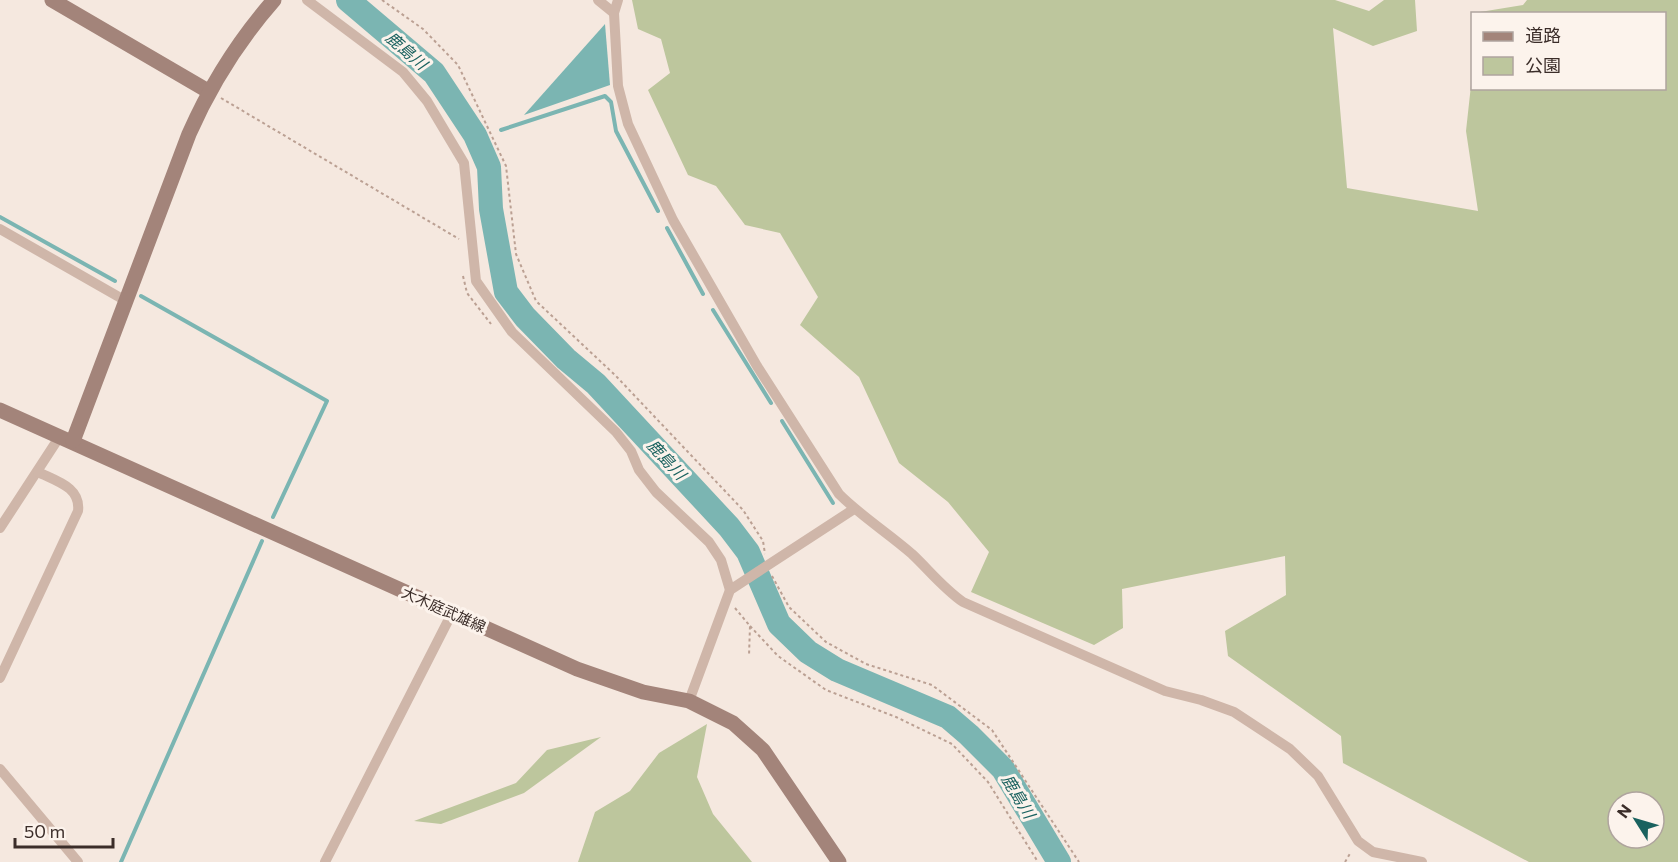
<svg xmlns="http://www.w3.org/2000/svg" width="1678" height="862" viewBox="0 0 1678 862" font-family="Commissioner,'Noto Sans JP',sans-serif">
<style>
.green{fill:#bdc69d;fill-rule:evenodd}
.water{fill:#7bb5b2}
.lines{fill:none;stroke-linecap:round;stroke-linejoin:round}
.stream{stroke:#7bb5b2;stroke-width:4}
.river{stroke:#7bb5b2;stroke-width:24}
.path{stroke:#bba093;stroke-width:2;stroke-dasharray:3 3;stroke-linecap:butt}
.street{stroke:#cfb6a9;stroke-width:10}
.secondary{stroke:#a3847a;stroke-width:15}
.labels{text-anchor:middle;dominant-baseline:central;stroke-width:6;stroke-linejoin:round;paint-order:stroke}
.street-label{font-size:15px;fill:#3b2d29;stroke:#fcf3ec}
.water-label{font-size:16px;font-style:italic;fill:#1a625f;stroke:#fcf3ec}
</style>
<rect width="100%" height="100%" fill="#f5e8df"/>
<g class="green">
<path d="M632,0H1335L1369,11L1384,0H1415L1417,31L1373,46L1333,28L1347,188L1478,211L1466,131L1472,76V88H1664V14L1480,12L1523,5L1527,0H1678V862H1529L1343,763L1341,736L1228,656L1225,631L1286,595L1285,556L1122,589L1123,628L1094,645L971,592L989,552L948,502L899,463L859,377L800,325L818,297L780,233L745,225L716,186L688,175L648,90L670,73L661,39L638,29ZM1618,802H1654V838H1618Z"/>
<path d="M707,724L697,777L713,814L752,862H578L595,812L630,791L659,753Z"/>
<path d="M601,737L524,793L441,824L414,821L516,783L547,750Z"/>
</g>
<path class="water" d="M605,24L610,85L524,115Z"/>
<g class="lines">
<g class="stream">
<path d="M501,130L605,96L611,102L616,131L658,211"/>
<path d="M475,135L485,134"/>
<path d="M0,217L115,281"/>
<path d="M667,228L703,294"/>
<path d="M141,296L327,401L273,517"/>
<path d="M713,310L771,403"/>
<path d="M782,421L833,503"/>
<path d="M121,862L262,541"/>
</g>
<path class="river" d="M348,0L434,73L475,135L489,167L491,209L506,292L525,317L566,359L596,384L729,527L748,552L779,624L808,652L837,670L948,717L969,735L1003,769L1059,862"/>
<g class="path">
<path d="M382,0L423,29L458,65L506,166L516,254L536,301L615,375L743,510L763,541L765,554"/>
<path d="M221,98L459,239"/>
<path d="M463,276L467,293L491,324"/>
<path d="M772,576L789,607L826,642L866,664L932,685L992,730L1079,862"/>
<path d="M735,608L750,626L749,656"/>
<path d="M750,626L778,656L826,690L896,717L952,744L988,782L1038,862"/>
<path d="M1345,862L1351,852"/>
</g>
<g class="street">
<path d="M307,0L403,72L427,101L464,163L476,281L512,332L616,432L631,451L639,470L656,492L709,542L721,560L730,590"/>
<path d="M598,0L614,13"/>
<path d="M618,0L614,13L618,86L628,124L673,220L757,366L839,494C861,516 888,533 912,554C929,570 943,588 963,602L1165,691L1201,700L1234,712L1290,749L1318,776L1358,841L1373,852L1422,862"/>
<path d="M0,229L126,301"/>
<path d="M0,528L60,436"/>
<path d="M0,678L78,511C81,487 56,481 38,472"/>
<path d="M689,701L730,590L854,509"/>
<path d="M0,769L78,862"/>
<path d="M325,862L452,613"/>
</g>
<g class="secondary">
<path d="M52,0L208,91"/>
<path d="M0,410L577,669L643,692L689,701L733,723L763,750L839,862"/>
<path d="M73,441L189,134C211,84 238,41 274,0"/>
</g>
</g>
<g class="labels">
<g class="street-label">
<text transform="translate(444 609) rotate(24)">大木庭武雄線</text>
</g>
<g class="water-label">
<text transform="translate(407 50) rotate(41)">鹿島川</text>
<text transform="translate(667 459) rotate(47)">鹿島川</text>
<text transform="translate(1019 796) rotate(59)">鹿島川</text>
</g>
</g>
<rect x="1471" y="12" width="195" height="78" fill="#fcf3ec" stroke="#afa49e" stroke-width="1.5"/>
<rect x="1483" y="32" width="30" height="9" fill="#a3847a" stroke="#afa49e" stroke-width="1.5"/>
<text x="1525" y="42" font-size="18" fill="#3b2d29">道路</text>
<rect x="1483" y="57" width="30" height="18" fill="#bdc69d" stroke="#afa49e" stroke-width="1.5"/>
<text x="1525" y="72" font-size="18" fill="#3b2d29">公園</text>
<g transform="translate(1636 820) rotate(307)"><circle r="28" fill="#fcf3ec" stroke="#afa49e" stroke-width="1.5"/>
<path d="M0-4.5L10 22L0 15L-10 22Z" fill="#1a625f"/>
<text y="-9" font-size="16" font-weight="bold" text-anchor="middle" fill="#3b2d29">N</text>
</g>
<path d="M15 838v9h98v-9" fill="none" stroke="#3b2d29" stroke-width="3"/>
<text x="24" y="838" font-size="18" fill="#3b2d29" stroke="#fcf3ec" stroke-width="4.5" paint-order="stroke">50 m</text>
</svg>
